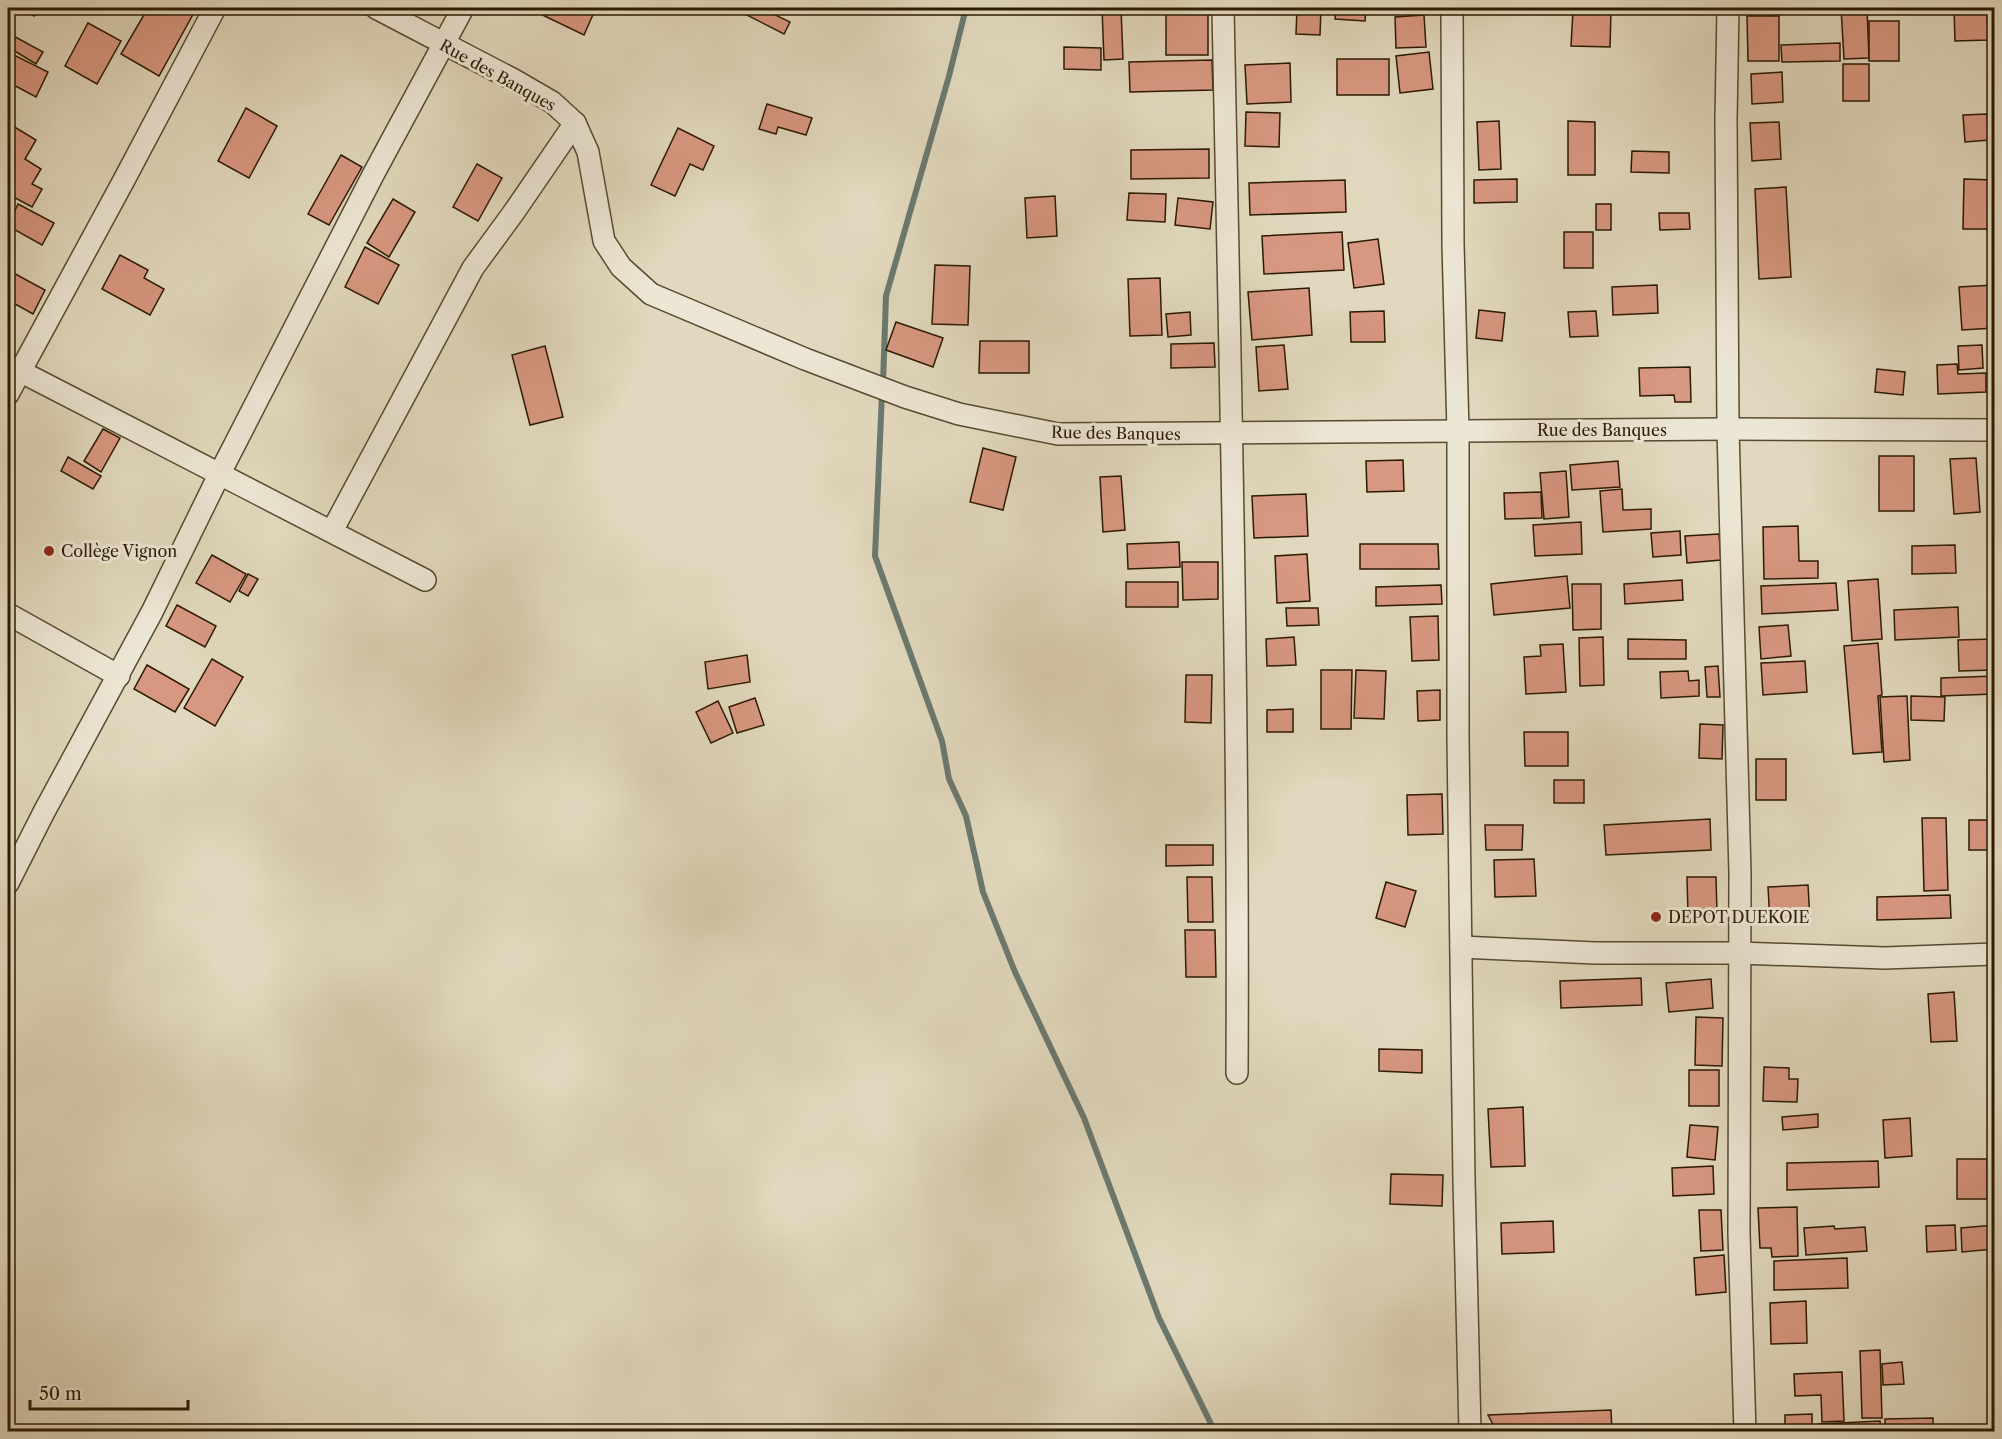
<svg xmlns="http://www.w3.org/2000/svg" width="2002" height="1439" viewBox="0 0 2002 1439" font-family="'Libre Caslon Text',serif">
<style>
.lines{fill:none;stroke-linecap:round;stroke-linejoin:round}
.stream{stroke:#6b796f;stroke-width:6}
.building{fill:#d89781;stroke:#2b1a03;stroke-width:1.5}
.minor-casing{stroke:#584a32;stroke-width:24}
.minor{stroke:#ece6d4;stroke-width:21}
.poi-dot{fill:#8f2418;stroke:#ece6d4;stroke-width:2}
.labels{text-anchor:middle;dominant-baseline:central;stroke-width:6;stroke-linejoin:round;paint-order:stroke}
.street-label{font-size:16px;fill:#2b1a03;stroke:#ece6d4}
.poi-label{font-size:16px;fill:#2b1a03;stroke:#ece6d4;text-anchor:start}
</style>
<rect width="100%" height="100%" fill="#e1d8bd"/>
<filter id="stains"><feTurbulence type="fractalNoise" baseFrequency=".00333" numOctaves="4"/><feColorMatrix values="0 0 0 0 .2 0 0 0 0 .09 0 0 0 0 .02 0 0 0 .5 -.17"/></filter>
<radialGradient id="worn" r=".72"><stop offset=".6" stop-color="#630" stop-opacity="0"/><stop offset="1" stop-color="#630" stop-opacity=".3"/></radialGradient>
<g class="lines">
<g class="stream">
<path d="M883,383L886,296L949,76L966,8"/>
<path d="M882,393L875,556L942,741L949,779L966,816L983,892L1015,972L1084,1118L1159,1318L1215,1432"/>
</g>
</g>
<g class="building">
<path d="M20,8H39L34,16Z"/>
<path d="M148,8L196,9L159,76L121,54Z"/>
<path d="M528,8H589L595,10L584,35Z"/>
<path d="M741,8H761L790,22L784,34L739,11Z"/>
<path d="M1102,8H1121L1123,59L1104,60Z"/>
<rect x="1166" y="8" width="42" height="47"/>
<path d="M1297,8H1321L1320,35L1296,34Z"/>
<path d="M1336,8H1366L1365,21L1335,19Z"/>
<path d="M1841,8H1867L1869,58L1844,59Z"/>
<path d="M1954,8H1987L1988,40L1955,41Z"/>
<path d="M1573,10L1611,12L1610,47L1571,46Z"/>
<path d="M1424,15L1426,47L1396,48L1395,17Z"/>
<path d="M1747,16H1779V61H1748Z"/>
<rect x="1869" y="21" width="30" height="40"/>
<path d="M88,23L121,41L97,84L65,66Z"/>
<path d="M8,33L43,52L36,64L8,47Z"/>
<path d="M1840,43V61L1782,62L1781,45Z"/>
<path d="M1064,47L1101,48V70L1064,69Z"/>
<path d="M8,52L48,72L36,97L8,82Z"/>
<path d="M1429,52L1433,89L1400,93L1396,56Z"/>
<rect x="1337" y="59" width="52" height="36"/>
<path d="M1212,60L1213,90L1130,92L1129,62Z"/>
<path d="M1290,63L1291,102L1247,104L1245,65Z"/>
<rect x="1843" y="64" width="26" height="37"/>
<path d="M1782,72L1783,102L1752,104L1751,74Z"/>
<path d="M767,104L812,118L806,135L778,127L776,134L759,129Z"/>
<path d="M246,108L277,126L249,178L218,161Z"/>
<path d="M1246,112L1280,113L1279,147L1245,146Z"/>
<path d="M1987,114L1989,140L1965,142L1963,115Z"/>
<path d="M1499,121L1501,169L1479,170L1477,122Z"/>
<path d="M1568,121L1595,122V175H1568Z"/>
<path d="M1779,122L1781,159L1752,161L1750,123Z"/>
<path d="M8,123L36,140L25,159L41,169L32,184L42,189L32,207L8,194Z"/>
<path d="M678,128L714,146L703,170L690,164L675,196L651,185Z"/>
<path d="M1209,149V178L1131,179V150Z"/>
<path d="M1632,151L1669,152V173L1631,172Z"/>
<path d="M341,155L362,167L329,225L308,214Z"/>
<path d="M477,164L502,178L478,221L453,207Z"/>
<path d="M1517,179V202L1474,203V180Z"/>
<path d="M1964,179L1994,180V229H1963Z"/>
<path d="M1345,180L1346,212L1250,215L1249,183Z"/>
<path d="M1786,187L1791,277L1759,279L1755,189Z"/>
<path d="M1129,193L1166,194L1165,222L1127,220Z"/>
<path d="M1055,196L1057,236L1027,238L1025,198Z"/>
<path d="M1178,198L1213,202L1210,229L1175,225Z"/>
<path d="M393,199L415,212L389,257L367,243Z"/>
<path d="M18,204L54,223L42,245L8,226Z"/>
<rect x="1596" y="204" width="15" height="26"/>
<path d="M1659,213H1689L1690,229L1660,230Z"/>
<path d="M1342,232L1344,270L1264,274L1262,236Z"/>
<rect x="1564" y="232" width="29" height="36"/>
<path d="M1378,239L1384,284L1354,288L1348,243Z"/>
<path d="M365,247L399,265L378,304L345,287Z"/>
<path d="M120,255L148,270L144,278L164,289L150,315L102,289Z"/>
<path d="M935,265L970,266L968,325L932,324Z"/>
<path d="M8,270L45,290L33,314L8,300Z"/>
<path d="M1160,278L1162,335L1130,336L1128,279Z"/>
<path d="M1657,285L1658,313L1613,315L1612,287Z"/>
<path d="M1994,285V328L1962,330L1959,287Z"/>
<path d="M1309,288L1312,335L1252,340L1248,292Z"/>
<path d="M1479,310L1505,313L1502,341L1476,338Z"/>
<path d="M1384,311L1385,342H1351L1350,312Z"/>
<path d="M1596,311L1598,336L1570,337L1568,312Z"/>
<path d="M1190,312L1191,335L1168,337L1166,314Z"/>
<path d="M896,322L943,338L933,367L886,350Z"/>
<path d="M980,341H1029V373H979Z"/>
<path d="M1214,343L1215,367L1171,368V344Z"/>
<path d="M1284,345L1288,389L1259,391L1256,347Z"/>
<path d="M1982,345L1983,368L1959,370L1958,346Z"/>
<path d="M545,346L563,417L530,425L512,355Z"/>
<path d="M1957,364L1958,374L1986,373V392L1938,394L1937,365Z"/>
<path d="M1690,367L1691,402H1675L1674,395L1640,396L1639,368Z"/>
<path d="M1877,369L1905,372L1903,395L1875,392Z"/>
<path d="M103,429L120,438L101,472L84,461Z"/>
<path d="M983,448L1016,457L1003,510L970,502Z"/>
<rect x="1879" y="456" width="35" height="55"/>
<path d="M68,457L101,476L93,489L61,471Z"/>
<path d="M1976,458L1980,512L1954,514L1950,459Z"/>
<path d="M1403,460L1404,491L1367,492L1366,461Z"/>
<path d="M1618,461L1620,487L1572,490L1570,465Z"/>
<path d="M1566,471L1569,517L1544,519L1540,473Z"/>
<path d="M1121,476L1125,530L1103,532L1100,477Z"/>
<path d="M1622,489L1623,510L1651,509V529L1603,532L1600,491Z"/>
<path d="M1541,492L1542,518L1505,519L1504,493Z"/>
<path d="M1306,494L1308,536L1254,538L1252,496Z"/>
<path d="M1581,522L1582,554L1535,556L1533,525Z"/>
<path d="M1798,526L1799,561H1818V578L1764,579L1763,527Z"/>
<path d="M1680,531L1681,555L1653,557L1651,533Z"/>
<path d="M1719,534L1721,560L1687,563L1685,536Z"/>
<path d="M1179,542L1180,567L1128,569L1127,544Z"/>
<path d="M1360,544H1438L1439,569H1360Z"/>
<path d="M1955,545L1956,573L1912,574V546Z"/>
<path d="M1307,554L1310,601L1277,603L1275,556Z"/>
<path d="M212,555L246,574L230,602L196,583Z"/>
<path d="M1182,562H1218V599L1183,600Z"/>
<path d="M248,574L258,579L248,596L239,591Z"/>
<path d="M1567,576L1570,608L1494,615L1491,584Z"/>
<path d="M1878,579L1882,639L1852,641L1848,581Z"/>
<path d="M1682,580L1683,600L1625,604L1624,584Z"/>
<rect x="1126" y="582" width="52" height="25"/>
<path d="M1836,583L1838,610L1762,614L1761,586Z"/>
<path d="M1572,584H1601V629L1573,630Z"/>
<path d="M1441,585L1442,604L1376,606V587Z"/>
<path d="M177,605L216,626L205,647L166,626Z"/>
<path d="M1958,607L1959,637L1895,640L1894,610Z"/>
<path d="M1286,608H1318L1319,625L1287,626Z"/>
<path d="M1438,616L1439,660L1412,661L1410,617Z"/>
<path d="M1788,625L1791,656L1761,659L1759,627Z"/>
<path d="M1294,637L1296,665L1267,666L1266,639Z"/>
<path d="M1603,637L1604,685L1580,686L1579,638Z"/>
<path d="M1628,639L1686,640V659H1628Z"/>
<path d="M1994,639V670L1959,671L1958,640Z"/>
<path d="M1878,643L1882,695L1878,696L1882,752L1853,754L1844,646Z"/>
<path d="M1563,644L1566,692L1526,694L1524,657L1541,656L1540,645Z"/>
<path d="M747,655L750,682L708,689L705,662Z"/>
<path d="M212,659L243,677L215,726L184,708Z"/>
<path d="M1805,661L1807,692L1763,695L1761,663Z"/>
<path d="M147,665L189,689L175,712L134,689Z"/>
<path d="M1718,666L1720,697H1707L1705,667Z"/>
<path d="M1321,670H1352L1351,729H1321Z"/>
<path d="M1356,670L1386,671L1384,719L1354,718Z"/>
<path d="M1688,671L1689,681L1699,680V696L1661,698L1660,672Z"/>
<path d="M1186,675H1212L1211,723L1185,722Z"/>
<path d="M1994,676V694L1941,696V678Z"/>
<path d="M1440,690V720L1418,721L1417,691Z"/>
<path d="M1907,696L1910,760L1884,762L1880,697Z"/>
<path d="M1911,696L1945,697L1944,721L1911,720Z"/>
<path d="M755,698L764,725L737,733L729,707Z"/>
<path d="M718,701L733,733L711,743L696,712Z"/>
<path d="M1293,709V732H1267V710Z"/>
<path d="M1700,724L1723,725L1722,759L1699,758Z"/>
<path d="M1524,732H1568V766H1525Z"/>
<rect x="1756" y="759" width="30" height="41"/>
<rect x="1554" y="780" width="30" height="23"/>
<path d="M1442,794L1443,834L1408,835L1407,795Z"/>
<path d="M1922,818H1946L1948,890L1924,891Z"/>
<path d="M1710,819L1711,850L1606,855L1604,825Z"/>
<rect x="1969" y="820" width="25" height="30"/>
<path d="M1485,825H1523L1522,850H1486Z"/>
<path d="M1166,845H1213V865L1166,866Z"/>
<path d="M1534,859L1536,896L1495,897L1494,860Z"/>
<path d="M1187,877H1212L1213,922H1188Z"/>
<path d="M1687,877H1716L1717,914L1688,915Z"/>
<path d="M1386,882L1416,891L1405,927L1376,918Z"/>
<path d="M1808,885L1810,920L1770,923L1768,887Z"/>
<path d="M1950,895L1951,918L1877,920V897Z"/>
<path d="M1185,930H1215L1216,977H1186Z"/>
<path d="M1641,978L1642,1005L1561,1008L1560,981Z"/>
<path d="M1711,979L1713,1008L1669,1012L1666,983Z"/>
<path d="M1954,992L1957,1041L1931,1042L1928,994Z"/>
<path d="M1696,1017L1723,1018L1722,1066L1695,1065Z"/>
<path d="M1379,1049L1422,1050V1073L1379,1071Z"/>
<path d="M1764,1067L1789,1068V1079H1798L1797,1102L1763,1101Z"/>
<rect x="1689" y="1070" width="30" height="36"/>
<path d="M1523,1107L1525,1166L1491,1167L1488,1109Z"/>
<path d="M1818,1114V1127L1783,1130L1782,1117Z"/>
<path d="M1910,1118L1912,1156L1885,1158L1883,1120Z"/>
<path d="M1690,1125L1718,1127L1715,1160L1687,1157Z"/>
<rect x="1957" y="1159" width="30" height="40"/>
<path d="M1878,1161L1879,1187L1787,1190V1163Z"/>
<path d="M1713,1166L1714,1194L1673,1196L1672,1168Z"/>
<path d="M1391,1174L1443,1175L1442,1206L1390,1204Z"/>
<path d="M1797,1207L1798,1256L1772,1257L1771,1248H1760L1758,1208Z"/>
<path d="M1699,1210H1721L1723,1250L1701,1251Z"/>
<path d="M1553,1221L1554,1252L1502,1254L1501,1223Z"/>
<path d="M1955,1225L1956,1250L1927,1252L1926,1226Z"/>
<path d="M1994,1225V1249L1962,1252L1961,1228Z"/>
<path d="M1834,1226L1835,1229L1865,1227L1867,1251L1806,1255L1804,1228Z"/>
<path d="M1724,1255L1726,1292L1696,1295L1694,1258Z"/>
<path d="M1847,1258L1848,1288L1774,1290V1261Z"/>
<path d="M1806,1301L1807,1343L1771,1344L1770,1303Z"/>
<path d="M1880,1350L1882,1418H1862L1860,1351Z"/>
<path d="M1902,1362L1904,1384L1883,1385L1882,1364Z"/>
<path d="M1842,1372L1844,1421L1822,1422L1821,1395L1795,1396L1794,1374Z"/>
<path d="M1611,1410L1612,1432H1497L1488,1415Z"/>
<path d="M1812,1414V1432H1785V1415Z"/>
<path d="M1933,1418V1432H1885V1419Z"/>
<path d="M1880,1421L1881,1432H1819V1424Z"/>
</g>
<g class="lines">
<g class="minor-casing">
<g id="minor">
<path d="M376,8L514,80L552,102L575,123L588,152L604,241L621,267L651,294L805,359L905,397L959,414L1058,434L1728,429L1994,430"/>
<path d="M1223,8C1230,363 1239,718 1237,1073"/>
<path d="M1452,8L1453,244L1458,431V739L1464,1180L1470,1432"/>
<path d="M1728,8L1726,119L1728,429L1740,873L1739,1233L1745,1432"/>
<path d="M8,365L425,580"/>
<path d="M8,394L124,180L215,8"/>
<path d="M332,531L473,268L514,212L575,123"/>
<path d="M8,614L119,676"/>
<path d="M8,883L44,812L152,612L219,475L373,175L463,8"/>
<path d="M1461,947L1595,953H1739L1885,958L1994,954"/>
</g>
</g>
<use href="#minor" class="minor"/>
</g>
<g class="poi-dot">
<circle cx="49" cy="551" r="6"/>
<circle cx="1656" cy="917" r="6"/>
</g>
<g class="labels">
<g class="street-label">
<text transform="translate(498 75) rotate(29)">Rue des Banques</text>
<text x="1602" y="430">Rue des Banques</text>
<text transform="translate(1116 433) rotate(1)">Rue des Banques</text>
</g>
<g class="poi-label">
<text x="61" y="551">Collège Vignon</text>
<text x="1668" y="917">DEPOT DUEKOIE</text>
</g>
</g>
<rect width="2002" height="1439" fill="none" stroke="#e1d8bd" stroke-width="30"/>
<rect x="9" y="9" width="1984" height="1421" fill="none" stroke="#2b1a03" stroke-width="3"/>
<rect x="15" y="15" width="1972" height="1409" fill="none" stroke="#2b1a03" stroke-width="1.5"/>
<path d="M30 1400v9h158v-9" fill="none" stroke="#2b1a03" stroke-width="3"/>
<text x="39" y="1400" font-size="18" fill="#2b1a03" stroke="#ece6d4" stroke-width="4.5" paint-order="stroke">50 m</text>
<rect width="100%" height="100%" filter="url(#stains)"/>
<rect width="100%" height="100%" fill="url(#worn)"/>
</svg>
